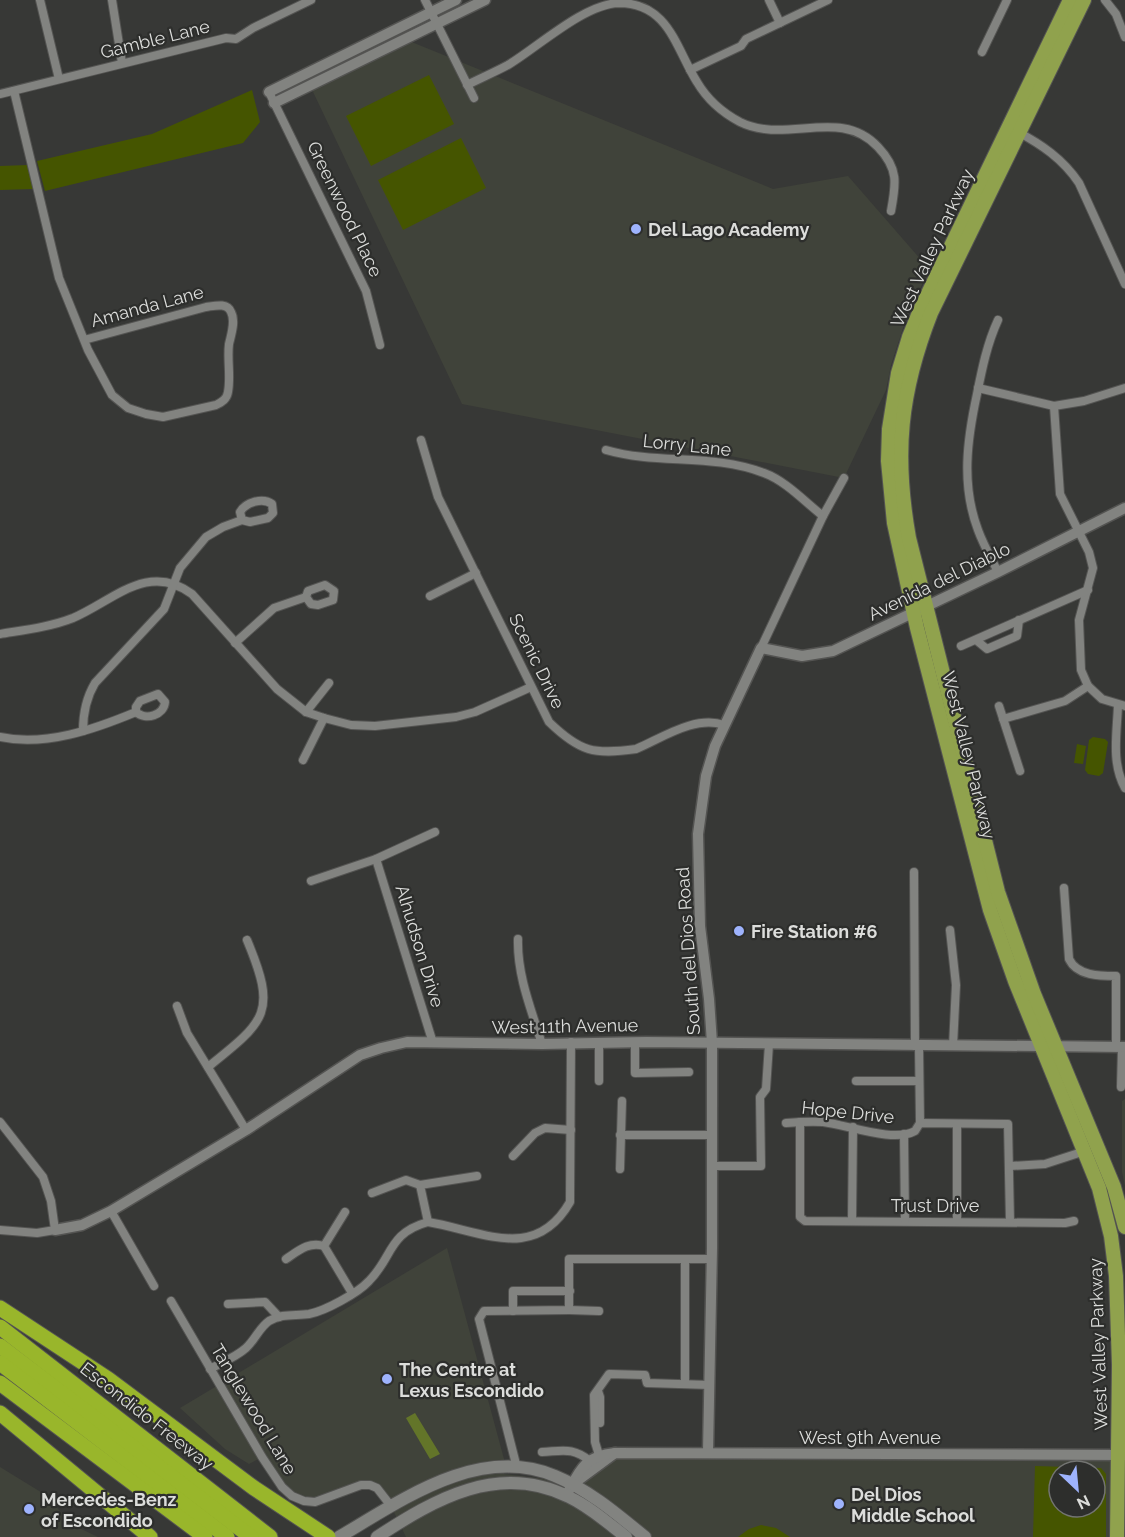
<svg xmlns="http://www.w3.org/2000/svg" width="1125" height="1537" viewBox="0 0 1125 1537" font-family="Raleway,sans-serif">
<style>
.built{fill:#40433a;fill-rule:evenodd}
.green{fill:#455500;fill-rule:evenodd}
.water{fill:#637529}
.lines{fill:none;stroke-linecap:round;stroke-linejoin:round}
.minor-casing{stroke:#545452;stroke-width:10}
.tertiary-casing{stroke:#545452;stroke-width:13}
.secondary-casing{stroke:#545452;stroke-width:14}
.primary-casing{stroke:#545452;stroke-width:16}
.motorway-casing{stroke:#545452;stroke-width:17}
.minor{stroke:#828380;stroke-width:8}
.tertiary{stroke:#828380;stroke-width:10}
.secondary{stroke:#828380;stroke-width:12}
.primary{stroke:#90a24d;stroke-width:14}
.motorway{stroke:#99b62b;stroke-width:15}
.poi-dot{fill:#9eb3fd;stroke:#2d2e2c;stroke-width:2}
.labels{text-anchor:middle;dominant-baseline:central;stroke-width:4.5;stroke-linejoin:round;paint-order:stroke}
.street-label{font-size:18px;fill:#dcdddb;stroke:#2d2e2c}
.poi-label{font-size:18px;font-weight:bold;fill:#dcdddb;stroke:#2d2e2c;text-anchor:start}
</style>
<rect width="100%" height="100%" fill="#373836"/>
<g class="built">
<path d="M387,32L773,189L848,176L929,269L906,319L891,365L886,390L844,478L462,404L304,73Z"/>
<path d="M1125,1099V1186L1122,1172V1101Z"/>
<path d="M447,1248L504,1459V1474L546,1479L566,1484L599,1455H1125V1537H406L391,1506L370,1485L315,1502L292,1496L262,1457L249,1464L225,1449L180,1408ZM1059,1471H1095V1507H1059Z"/>
<path d="M0,1467L44,1494L73,1525L98,1537H0Z"/>
</g>
<g class="green">
<path d="M429,75L454,124L371,166L346,116Z"/>
<path d="M252,90L260,122L243,143L45,191L37,161L152,134Z"/>
<path d="M461,138L486,188L403,230L378,180Z"/>
<path d="M28,165L34,189L0,190V166Z"/>
<path d="M1093,737L1105,739L1108,742L1103,773L1099,776L1088,774L1085,770L1089,740Z"/>
<path d="M1077,744L1086,746L1083,764L1074,763Z"/>
<path d="M1035,1466L1101,1468L1106,1474V1537H1033ZM1059,1471H1095V1507H1059Z"/>
<path d="M761,1525L776,1528L790,1537H738L749,1529Z"/>
</g>
<path class="water" d="M415,1413L440,1454L430,1459L406,1418Z"/>
<g class="lines">
<g class="minor-casing">
<g id="minor">
<path d="M40,0L59,79"/>
<path d="M112,0L122,63"/>
<path d="M425,0L474,98"/>
<path d="M769,0L780,23"/>
<path d="M1105,0L1116,14L1125,37"/>
<path d="M982,52L1007,0"/>
<path d="M690,70L741,46L746,39L828,0"/>
<path d="M467,85C481,78 495,72 508,65C538,47 584,4 619,3C669,3 676,49 697,82C707,99 723,113 740,122C786,145 840,106 878,147C899,169 896,184 891,211"/>
<path d="M14,91L59,278L88,350L112,395L128,408L146,414L163,417L216,405C222,402 227,399 228,392C231,376 227,360 229,344C231,335 236,321 231,312C227,302 214,306 206,307L84,340"/>
<path d="M269,92L366,291L380,345"/>
<path d="M0,94L226,38L236,39L253,28L311,0"/>
<path d="M1016,131C1041,144 1063,159 1079,183L1125,284"/>
<path d="M978,388L1054,406L1084,401L1125,388"/>
<path d="M1054,406L1060,494L1089,552L1093,568L1079,620L1081,670L1088,686L1102,699L1125,706"/>
<path d="M421,440L438,497L549,722C580,752 594,755 636,749C662,738 695,715 724,725"/>
<path d="M606,450C658,465 712,453 764,473C786,481 805,502 823,516"/>
<path d="M998,572C991,558 983,544 978,530C961,485 967,440 977,394C982,369 987,344 998,320"/>
<path d="M325,585L334,591L333,600L318,605L311,604L306,597L308,591Z"/>
<path d="M430,596L476,573"/>
<path d="M0,634C24,630 50,627 73,618C113,601 148,561 192,594L277,689L306,712L324,718L351,725L375,726L456,717L475,712L531,687"/>
<path d="M976,640L987,649L1017,636L1019,620"/>
<path d="M235,643L274,608L306,597"/>
<path d="M961,646L1088,590"/>
<path d="M761,648L823,516L844,478"/>
<path d="M158,694L165,702C164,715 146,721 136,712V707L140,701Z"/>
<path d="M1118,705C1117,733 1111,763 1125,788"/>
<path d="M999,706L1020,771"/>
<path d="M306,712L329,683"/>
<path d="M1003,719L1065,701L1088,686"/>
<path d="M83,731C83,714 86,698 95,683L164,609L180,568L206,537L223,527L242,520L250,522L268,518L273,513L272,504C263,497 246,502 240,512L242,520"/>
<path d="M0,737C45,747 95,729 136,712"/>
<path d="M303,760L324,718"/>
<path d="M376,859L433,1043"/>
<path d="M914,872L915,1046"/>
<path d="M311,881L376,859L435,832"/>
<path d="M1064,888L1069,959C1077,976 1100,976 1116,976V1047"/>
<path d="M950,930L956,985L953,1046"/>
<path d="M518,939C517,975 531,1009 542,1044"/>
<path d="M177,1006L187,1033L246,1130"/>
<path d="M635,1042V1073L689,1072"/>
<path d="M919,1046L920,1123"/>
<path d="M208,1067C267,1020 277,1012 247,940"/>
<path d="M599,1081V1042"/>
<path d="M856,1081H919"/>
<path d="M1121,1087L1122,1047"/>
<path d="M0,1122L43,1177L51,1201L55,1230L37,1233L0,1230"/>
<path d="M800,1122V1217L805,1221L1065,1223L1074,1221"/>
<path d="M786,1123C798,1122 811,1121 823,1122C848,1125 894,1143 915,1131L920,1123L1008,1124L1010,1222"/>
<path d="M957,1124V1221"/>
<path d="M904,1134L905,1221"/>
<path d="M620,1135H712"/>
<path d="M513,1156L535,1133L545,1128L571,1130"/>
<path d="M712,1166H761L760,1097L766,1089L769,1044"/>
<path d="M1010,1166L1045,1164L1085,1151"/>
<path d="M620,1169L622,1101"/>
<path d="M372,1193L406,1180L420,1185"/>
<path d="M111,1211L154,1286"/>
<path d="M345,1212L324,1246L352,1293"/>
<path d="M852,1221L853,1127"/>
<path d="M428,1222L420,1185L477,1176"/>
<path d="M286,1259C298,1251 309,1241 324,1246"/>
<path d="M171,1301L262,1457L282,1487L292,1496L304,1501L315,1502L361,1485H370L377,1488L391,1506"/>
<path d="M228,1304L265,1302L279,1317"/>
<path d="M569,1310L599,1311"/>
<path d="M513,1311V1291H570"/>
<path d="M210,1369C221,1363 236,1357 246,1348C255,1340 259,1328 269,1321C282,1313 295,1316 309,1314C325,1311 358,1293 369,1281C393,1257 388,1233 428,1222C482,1231 535,1263 570,1202L571,1042"/>
<path d="M685,1384V1259"/>
<path d="M598,1391L600,1397V1423"/>
<path d="M542,1452C563,1451 573,1447 590,1461"/>
<path d="M599,1455L595,1442L594,1395L609,1374L645,1375L647,1383L710,1385"/>
<path d="M517,1468L479,1319L484,1311L569,1310V1259H712"/>
</g>
</g>
<g class="tertiary-casing">
<g id="tertiary">
<path d="M269,92L456,0"/>
<path d="M274,103L485,0"/>
<path d="M55,1230L82,1225L111,1211L246,1130L360,1055L381,1048L407,1042L542,1044L646,1042L1125,1047"/>
<path d="M708,1452L712,1248V1043L709,999L700,926L698,834L706,776L715,746L761,648L802,656L833,651L998,572L1125,508"/>
<path d="M573,1484L615,1453"/>
<path d="M566,1496C580,1470 584,1456 615,1453L1125,1455"/>
</g>
</g>
<g class="secondary-casing">
<g id="secondary">
<path d="M339,1537C402,1500 479,1444 555,1476C589,1490 617,1514 645,1537"/>
<path d="M377,1537C435,1499 499,1462 569,1497C590,1507 608,1523 626,1537"/>
</g>
</g>
<g class="primary-casing">
<g id="primary">
<path d="M1070,0L921,308L909,337L898,373L889,429L888,461L894,523L917,628L990,910L1015,981L1099,1188L1111,1236L1116,1276L1119,1365L1117,1537"/>
<path d="M1084,0L931,313C900,392 894,454 909,538L998,892L1034,994L1114,1187L1125,1227"/>
</g>
</g>
<g class="motorway-casing">
<g id="motorway">
<path d="M0,1308L108,1379L254,1488L328,1537"/>
<path d="M0,1327L270,1537"/>
<path d="M0,1346L251,1537"/>
<path d="M0,1363L227,1537"/>
<path d="M0,1383L205,1537"/>
<path d="M0,1413L150,1537"/>
</g>
</g>
<use href="#minor" class="minor"/>
<use href="#tertiary" class="tertiary"/>
<use href="#secondary" class="secondary"/>
<use href="#primary" class="primary"/>
<use href="#motorway" class="motorway"/>
</g>
<g class="poi-dot">
<circle cx="636" cy="229" r="6"/>
<circle cx="739" cy="931" r="6"/>
<circle cx="387" cy="1379" r="6"/>
<circle cx="839" cy="1504" r="6"/>
<circle cx="29" cy="1509" r="6"/>
</g>
<g class="labels">
<g class="street-label">
<text transform="translate(155 39) rotate(-14)">Gamble Lane</text>
<text transform="translate(345 209) rotate(64)">Greenwood Place</text>
<text transform="translate(932 248) rotate(-65)">West Valley Parkway</text>
<text transform="translate(147 306) rotate(-15)">Amanda Lane</text>
<text transform="translate(687 445) rotate(6)">Lorry Lane</text>
<text transform="translate(939 581) rotate(-26)">Avenida del Diablo</text>
<text transform="translate(537 661) rotate(64)">Scenic Drive</text>
<text transform="translate(969 755) rotate(76)">West Valley Parkway</text>
<text transform="translate(420 946) rotate(73)">Alhudson Drive</text>
<text transform="translate(688 951) rotate(-94)">South del Dios Road</text>
<text transform="translate(565 1026) rotate(-1)">West 11th Avenue</text>
<text transform="translate(848 1112) rotate(6)">Hope Drive</text>
<text x="935" y="1205">Trust Drive</text>
<text transform="translate(1098 1344) rotate(-92)">West Valley Parkway</text>
<text transform="translate(254 1409) rotate(59)">Tanglewood Lane</text>
<text transform="translate(147 1416) rotate(38)">Escondido Freeway</text>
<text x="870" y="1437">West 9th Avenue</text>
</g>
<g class="poi-label">
<text x="648" y="229">Del Lago Academy</text>
<text x="751" y="931">Fire Station #6</text>
<text x="399" y="1369">The Centre at<tspan x="399" dy="21">Lexus Escondido</tspan></text>
<text x="851" y="1494">Del Dios<tspan x="851" dy="21">Middle School</tspan></text>
<text x="41" y="1499">Mercedes-Benz<tspan x="41" dy="21">of Escondido</tspan></text>
</g>
</g>
<g transform="translate(1077 1489) rotate(154)"><circle r="28" fill="#2d2e2c" stroke="#737472" stroke-width="1.5"/>
<path d="M0-4.5L10 22L0 15L-10 22Z" fill="#9eb3fd"/>
<text y="-9" font-size="16" font-weight="bold" text-anchor="middle" fill="#dcdddb">N</text>
</g>
</svg>
